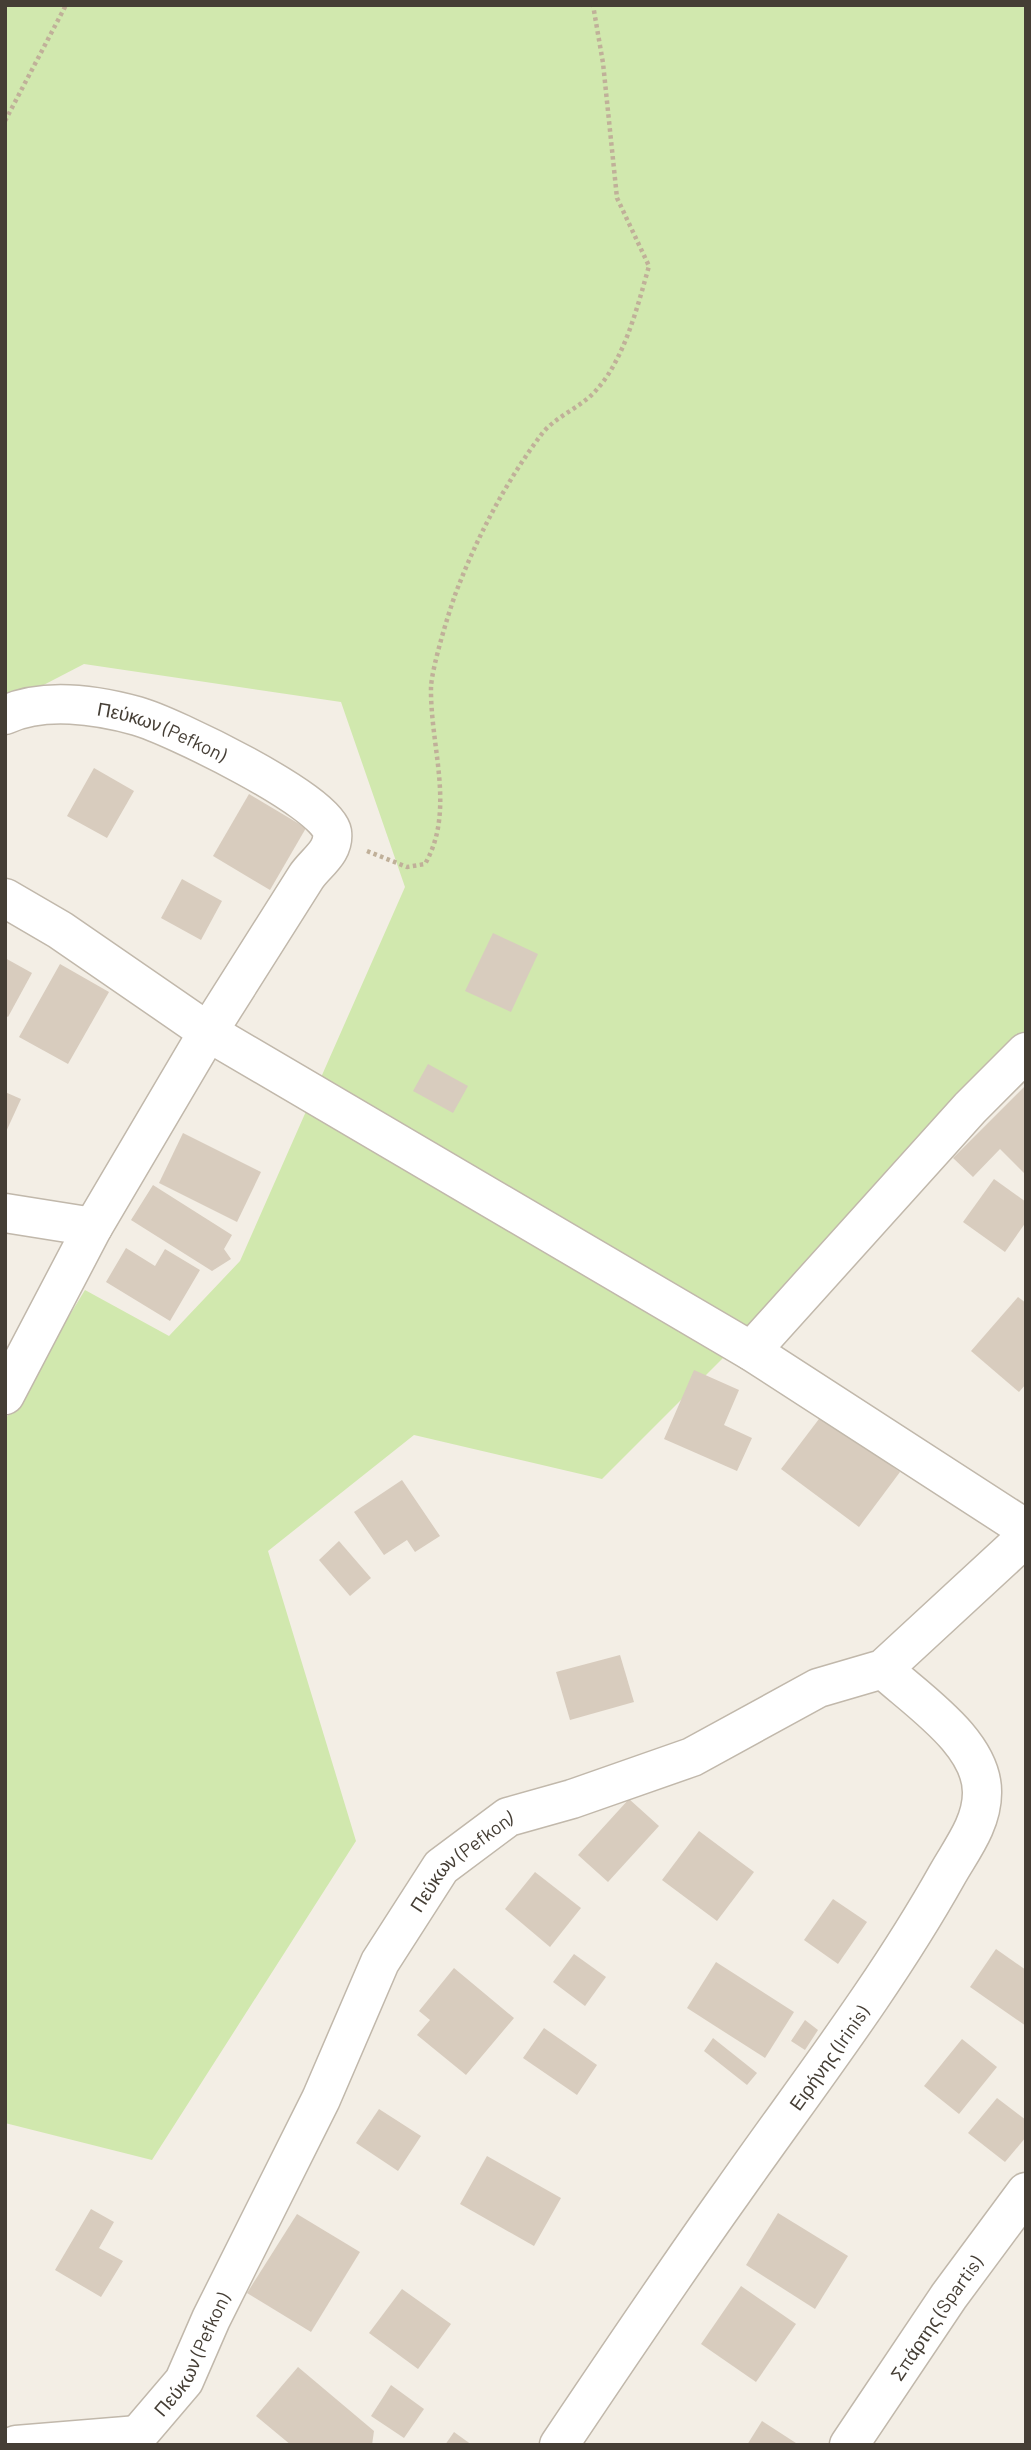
<svg xmlns="http://www.w3.org/2000/svg" width="1031" height="2450" viewBox="0 0 1031 2450" font-family="Barlow,sans-serif">
<style>
.green{fill:#d1e8ae}
.building{fill:#d8ccbe}
.lines{fill:none;stroke-linecap:round;stroke-linejoin:round}
.minor-casing{stroke:#c1b8ab;stroke-width:41}
.path{stroke:#c0b099;stroke-width:4.5;stroke-dasharray:3.5 3.5;stroke-linecap:butt}
.minor{stroke:#fff;stroke-width:38}
.labels{text-anchor:middle;dominant-baseline:central;stroke-width:7;stroke-linejoin:round;paint-order:stroke}
.street-label{font-size:19px;fill:#453e35;stroke:#fff}
</style>
<rect width="100%" height="100%" fill="#f3eee5"/>
<path class="green" d="M5,5H1026V1041L770,1311L602,1479L414,1435L268,1551L356,1841L152,2160L5,2123V1420L85,1290L169,1336L240,1261L405,887L341,702L84,664L5,705Z"/>
<g class="building">
<path d="M94,768L134,791L107,838L67,816Z"/>
<path d="M249,794L306,828L270,890L213,856Z"/>
<path d="M182,879L222,901L201,940L161,918Z"/>
<path d="M493,933L538,954L511,1012L465,991Z"/>
<path d="M5,958L32,973L8,1017L5,1015Z"/>
<path d="M60,964L109,992L68,1064L19,1037Z"/>
<path d="M428,1064L468,1086L453,1113L413,1091Z"/>
<path d="M1026,1085V1175L1000,1149L973,1177L953,1158Z"/>
<path d="M5,1092L21,1099L5,1134Z"/>
<path d="M183,1133L261,1172L237,1222L159,1183Z"/>
<path d="M994,1179L1026,1202V1222L1005,1252L963,1222Z"/>
<path d="M153,1185L232,1235L224,1249L231,1259L212,1271L131,1220Z"/>
<path d="M126,1248L155,1266L165,1249L200,1270L170,1321L106,1282Z"/>
<path d="M1018,1297L1026,1303V1384L1019,1392L971,1351Z"/>
<path d="M694,1370L739,1390L724,1425L752,1438L737,1471L664,1439Z"/>
<path d="M822,1415L900,1472L859,1527L781,1469Z"/>
<path d="M402,1480L440,1536L415,1552L407,1540L384,1555L354,1512Z"/>
<path d="M339,1541L371,1578L350,1596L319,1560Z"/>
<path d="M620,1655L634,1702L570,1720L556,1672Z"/>
<path d="M629,1799L659,1826L608,1882L578,1855Z"/>
<path d="M699,1831L754,1872L717,1921L662,1880Z"/>
<path d="M535,1872L581,1908L550,1947L505,1909Z"/>
<path d="M833,1899L867,1922L838,1964L804,1940Z"/>
<path d="M996,1949L1026,1970V2026L970,1987Z"/>
<path d="M574,1954L606,1977L585,2006L553,1982Z"/>
<path d="M716,1962L794,2012L765,2058L687,2008Z"/>
<path d="M454,1968L514,2018L466,2075L417,2035L430,2020L419,2011Z"/>
<path d="M805,2020L818,2030L805,2050L791,2041Z"/>
<path d="M544,2028L597,2065L577,2095L523,2058Z"/>
<path d="M713,2038L757,2073L747,2085L704,2051Z"/>
<path d="M962,2039L997,2067L959,2114L924,2086Z"/>
<path d="M997,2098L1026,2120V2137L1005,2162L968,2133Z"/>
<path d="M379,2109L421,2136L398,2171L356,2143Z"/>
<path d="M487,2156L561,2198L534,2246L460,2204Z"/>
<path d="M91,2209L114,2222L99,2248L123,2261L101,2297L55,2270Z"/>
<path d="M778,2213L848,2256L815,2309L746,2265Z"/>
<path d="M297,2214L360,2252L311,2332L247,2293Z"/>
<path d="M741,2286L796,2324L756,2382L701,2344Z"/>
<path d="M402,2289L451,2324L418,2369L369,2333Z"/>
<path d="M298,2367L374,2431L372,2445H291L256,2416Z"/>
<path d="M391,2385L424,2409L404,2438L371,2416Z"/>
<path d="M762,2421L799,2445H747Z"/>
<path d="M454,2432L472,2445H445Z"/>
</g>
<g class="lines">
<g class="minor-casing">
<g id="minor">
<path id="s1" d="M5,715C44,697 97,705 137,716C170,725 327,801 332,832C335,852 315,863 306,877L208,1032L93,1227L5,1395"/>
<path d="M5,898L60,930L208,1032L751,1351L1026,1529"/>
<path d="M5,1213L93,1227"/>
<path d="M751,1351L970,1108L1026,1052"/>
<path id="s2" d="M138,2435L184,2381L211,2319L321,2099L380,1962L441,1867L508,1817L572,1799L692,1757L818,1688L883,1669L1026,1537"/>
<path d="M16,2445L138,2435"/>
<path id="s3" d="M559,2445C616,2360 673,2275 733,2191C806,2087 884,1987 947,1875C961,1850 982,1824 982,1793C983,1743 918,1701 883,1669"/>
<path id="s4" d="M849,2445L949,2296L1026,2192"/>
</g>
</g>
<g class="path">
<path d="M5,121L66,5"/>
<path d="M367,851L407,867L425,864C456,810 430,747 431,687C432,667 448,615 455,595C476,539 505,483 541,435C555,416 583,407 598,388C625,357 638,305 649,266L617,198L603,63L593,5"/>
</g>
<use href="#minor" class="minor"/>
</g>
<g class="labels">
<g class="street-label">
<text stroke="none"><textPath href="#s1" startOffset="163">Πεύκων (Pefkon)</textPath></text>
<text stroke="none"><textPath href="#s2" startOffset="665">Πεύκων (Pefkon)</textPath></text>
<text stroke="none"><textPath href="#s3" startOffset="472">Ειρήνης (Irinis)</textPath></text>
<text stroke="none"><textPath href="#s4" startOffset="154">Σπάρτης (Spartis)</textPath></text>
<text stroke="none"><textPath href="#s2" startOffset="98">Πεύκων (Pefkon)</textPath></text>
</g>
</g>
<rect width="1031" height="2450" fill="none" stroke="#453e35" stroke-width="14"/>
</svg>
